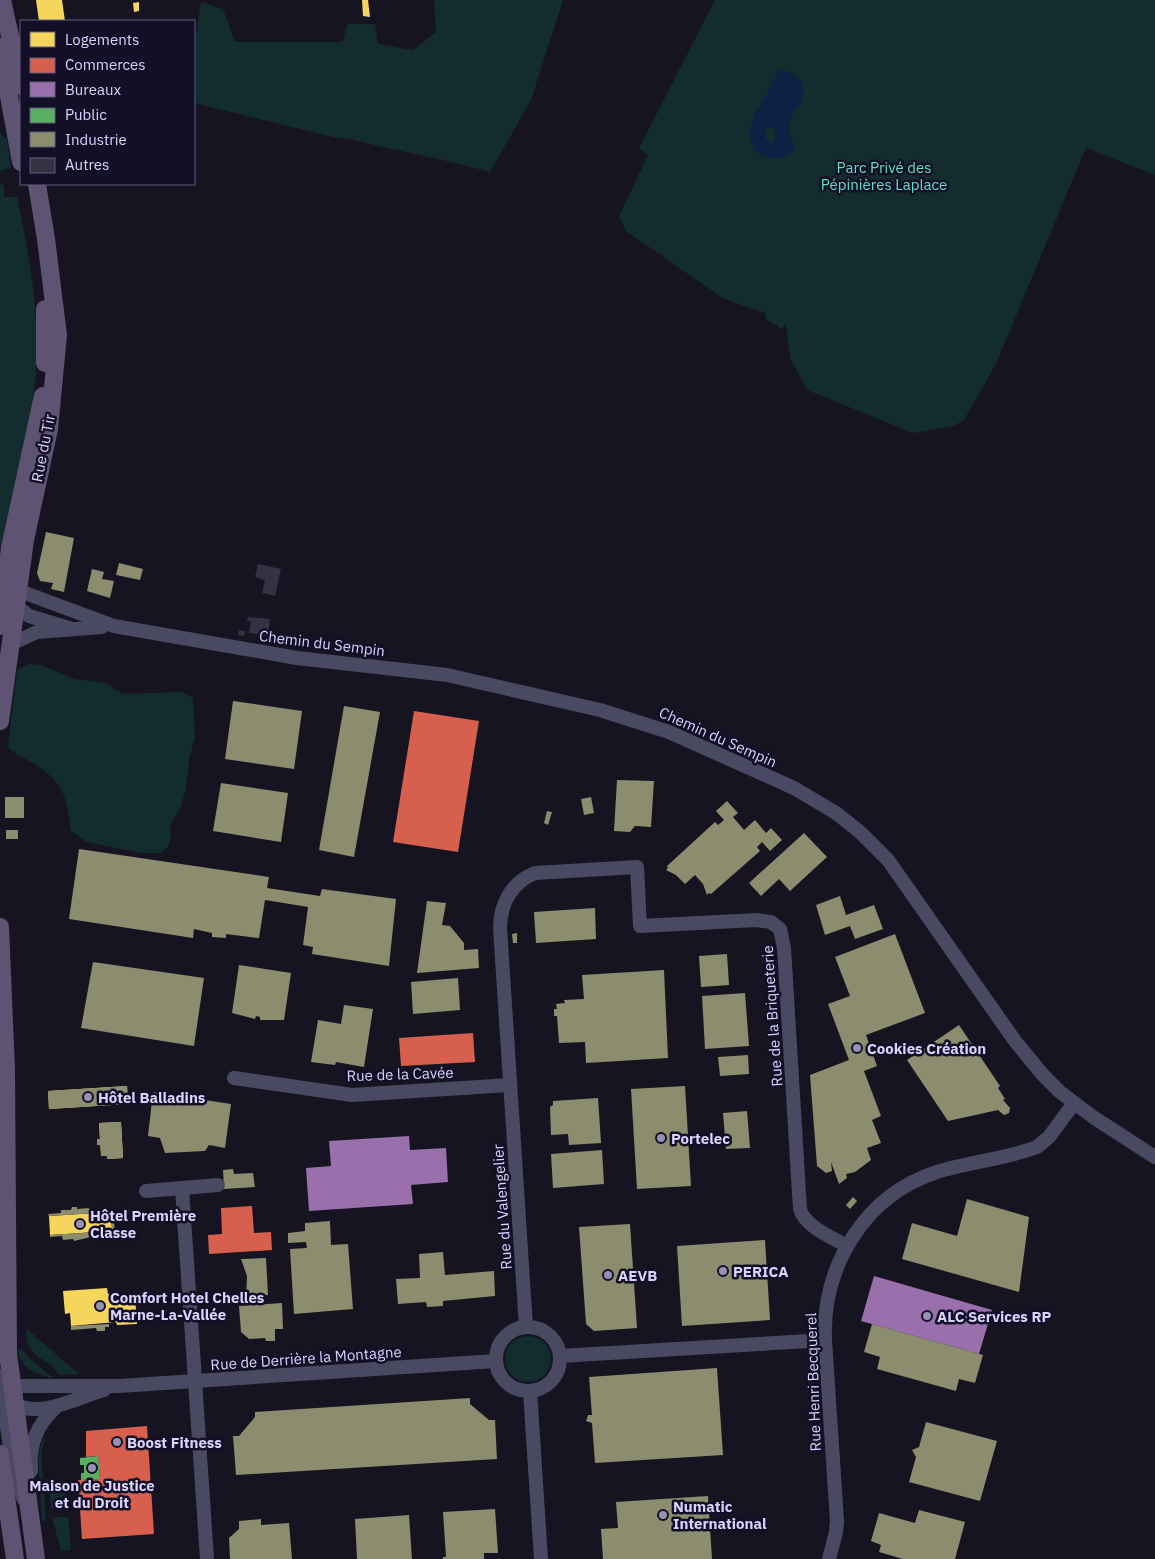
<svg xmlns="http://www.w3.org/2000/svg" width="1155" height="1559" viewBox="0 0 1155 1559" font-family="'IBM Plex Sans',sans-serif">
<style>
.green{fill:#132c2d}
.water{fill:#0d2144;fill-rule:evenodd}
.homes{fill:#f6d55c}
.shops{fill:#d6604d}
.offices{fill:#9970ab}
.public{fill:#5aae61}
.industry{fill:#8c8c6e}
.building{fill:#343243}
.lines{fill:none;stroke-linecap:round;stroke-linejoin:round}
.minor{stroke:#4a4962;stroke-width:14}
.major{stroke:#5e5373;stroke-width:18}
.poi-dot{fill:#9591b1;stroke:#130f26;stroke-width:2}
.labels{text-anchor:middle;dominant-baseline:central;stroke-width:5;stroke-linejoin:round;paint-order:stroke}
.park-label{font-size:15px;fill:#5fe0c0;stroke:#130f26}
.street-label{font-size:15px;fill:#d9d4ff;stroke:#130f26}
.poi-label{font-size:15px;font-weight:bold;fill:#d9d4ff;stroke:#130f26;text-anchor:start}
</style>
<rect width="100%" height="100%" fill="#161421"/>
<g class="green">
<path d="M434,0H563L531,100L490,172C459,163 428,157 397,150C375,146 355,139 333,137L194,103V48L201,2L223,9L235,42H342L348,24H375L378,44L413,50L436,32Z"/>
<path d="M715,0H1155V175L1086,148L996,364L964,420L954,426L913,433L807,390L790,358L786,323L782,329L766,319L765,313L724,299L626,231L619,216L648,155L639,148Z"/>
<path d="M0,133L7,140L11,168L0,171Z"/>
<path d="M0,184L4,186V197H17C29,254 40,312 36,370C32,429 15,488 3,546L0,547Z"/>
<path d="M29,664L41,665L74,679L106,683L123,694L182,692L193,698L195,737L189,760L186,789L180,809L170,825L171,837L168,847L161,853H141L87,842L71,831C67,797 64,782 33,763C22,756 18,757 8,747L17,670Z"/>
<path d="M26,1330H28L79,1374L59,1375C46,1355 25,1359 26,1330Z"/>
<circle cx="528" cy="1359" r="23"/>
<path d="M22,1349L28,1357L53,1378C38,1375 23,1370 18,1353L17,1351Z"/>
<path d="M43,1438L45,1440L41,1454L46,1521H42L38,1457Z"/>
<path d="M65,1481L67,1507L51,1509L49,1482Z"/>
<path d="M52,1517H68L71,1550L61,1551Z"/>
</g>
<path class="water" d="M783,70C796,73 808,84 802,99C800,106 792,112 790,119C787,130 794,140 793,151C782,163 767,159 755,151C738,121 770,99 778,71ZM772,127L775,128V141L770,143L764,136L767,128Z"/>
<g class="homes">
<path d="M36,0H62L65,21H39Z"/>
<path d="M362,0H368L370,17L363,16Z"/>
<path d="M139,2V11L134,12L133,3Z"/>
<path d="M127,1086L128,1104L49,1109L48,1091Z"/>
<path d="M121,1122L123,1158L107,1159V1156H101L99,1123Z"/>
<path d="M111,1212L112,1231L50,1235L49,1216Z"/>
<path d="M107,1288L108,1294L115,1293V1298L135,1296L137,1324L117,1325L116,1322L71,1326L70,1313L65,1314L63,1291Z"/>
</g>
<g class="shops">
<path d="M414,711L479,721L458,852L393,842Z"/>
<path d="M473,1033L475,1062L401,1066L399,1038Z"/>
<path d="M252,1206L254,1233L271,1232L272,1250L209,1254L208,1235L222,1234L221,1208Z"/>
<path d="M147,1426L154,1534L82,1539L78,1480L100,1479L98,1456L86,1457V1431Z"/>
</g>
<g class="offices">
<path d="M409,1136L410,1150L446,1148L448,1182L411,1185L413,1204L309,1211L306,1168L331,1166L329,1141Z"/>
<path d="M874,1276L992,1310L979,1354L861,1321Z"/>
</g>
<path class="public" d="M98,1456L100,1479L81,1480V1473H84V1465H80V1458Z"/>
<g class="industry">
<path d="M46,532L74,538L64,592L51,589L53,583L40,581L37,573Z"/>
<path d="M119,563L143,569L140,580L116,575Z"/>
<path d="M92,569L104,572L102,579L114,581L110,598L87,591Z"/>
<path d="M233,701L302,711L294,769L225,759Z"/>
<path d="M344,706L380,712L354,857L319,850Z"/>
<path d="M617,780L654,781L651,827L635,826L630,832L614,831Z"/>
<path d="M221,783L288,793L281,842L213,831Z"/>
<rect x="5" y="797" width="19" height="21"/>
<path d="M591,797L594,813L584,815L581,799Z"/>
<path d="M727,801L738,813L733,817L744,830L755,820L766,833L771,828L782,840L770,851L762,842L757,847L760,851L711,894L709,893L707,895L703,884L695,875L685,884L676,875L666,870L668,868L667,866L715,822L718,825L724,820L716,811Z"/>
<path d="M547,811L552,812L548,825L544,823Z"/>
<rect x="6" y="830" width="12" height="9"/>
<path d="M804,833L827,857L790,891L779,879L761,896L749,883Z"/>
<path d="M79,849L269,877L267,888L320,896L322,889L396,899L389,966L312,954L313,947L303,945L308,907L265,900L259,938L226,934V938L212,937V933L194,929L193,938L69,919Z"/>
<path d="M840,896L846,915L874,905L883,929L855,939L850,926L825,935L816,905Z"/>
<path d="M427,901L446,903L442,925L450,926L464,943V950L478,949L479,968L417,973Z"/>
<path d="M595,908L596,939L536,943L534,912Z"/>
<path d="M517,933V943H513L512,934Z"/>
<path d="M895,934L925,1013L866,1035L877,1066L864,1071L881,1116L872,1120L881,1143L867,1148L871,1160L855,1172L846,1174L847,1178L839,1184L831,1162L832,1171L826,1173L817,1166L810,1075L849,1060L828,1004L850,996L835,957Z"/>
<path d="M727,954L729,985L701,987L699,956Z"/>
<path d="M93,962L204,978L194,1046L81,1028Z"/>
<path d="M239,965L291,973L284,1020H260V1017L256,1016L255,1019L232,1013Z"/>
<path d="M664,970L668,1058L586,1063L585,1042L559,1043L557,1016H554V1009H557L556,1004L565,1003L564,1000L584,999L582,975Z"/>
<path d="M458,978L460,1010L413,1014L411,982Z"/>
<path d="M745,993L749,1046L705,1049L702,996Z"/>
<path d="M344,1005L373,1009L364,1067L336,1062L335,1065L311,1062L318,1020L341,1024Z"/>
<path d="M959,1025L1000,1086L998,1088L1005,1099L1003,1100L1010,1108L1009,1113L1004,1115L998,1110L948,1121L907,1060Z"/>
<path d="M748,1055L749,1074L720,1076L718,1057Z"/>
<path d="M127,1086L128,1104L49,1109L48,1091Z"/>
<path d="M685,1086L691,1186L637,1189L631,1089Z"/>
<path d="M153,1092L231,1104L225,1148L209,1145L205,1151L165,1153L160,1138L148,1136Z"/>
<path d="M598,1098L601,1143L569,1145L568,1134L551,1135L550,1107L553,1105V1101Z"/>
<path d="M747,1111L750,1148L726,1149L723,1113Z"/>
<path d="M121,1122L123,1158L107,1159V1156H101V1145H97V1139H100L99,1123Z"/>
<path d="M602,1150L604,1184L553,1188L551,1154Z"/>
<path d="M233,1169L234,1174L253,1173L255,1187L224,1189L223,1170Z"/>
<path d="M853,1197L857,1201L850,1209L846,1205Z"/>
<path d="M967,1199L1029,1217L1019,1292L902,1259L912,1223L957,1236Z"/>
<path d="M72,1207H77V1209L89,1208L90,1211L113,1210L115,1233H112L111,1212L49,1216L48,1214L61,1213V1210H71Z"/>
<path d="M330,1221L331,1245L348,1244L353,1309L294,1314L290,1249L307,1248L306,1242L288,1243V1233L305,1231V1223Z"/>
<path d="M630,1224L637,1328L594,1331L586,1324L579,1227Z"/>
<path d="M96,1232L91,1234V1237L74,1241L73,1239L63,1240L62,1236L50,1237V1235Z"/>
<path d="M765,1240L770,1320L682,1326L677,1246Z"/>
<path d="M443,1252L445,1275L494,1271L495,1296L443,1301V1306L427,1307L426,1302L398,1304L396,1279L420,1278L419,1254Z"/>
<path d="M266,1258L268,1295L246,1297L247,1276L241,1259Z"/>
<path d="M282,1303L283,1329H275V1341H266L265,1338L249,1339L241,1332L239,1306Z"/>
<path d="M109,1324V1327H105V1331H97L96,1328L71,1330V1326Z"/>
<path d="M872,1324L983,1355L975,1383L959,1379L956,1391L877,1369L880,1357L864,1352Z"/>
<path d="M292,1355V1360L277,1361V1356Z"/>
<path d="M717,1368L723,1455L595,1463L592,1423L586,1421L588,1415H592L589,1377Z"/>
<path d="M470,1398V1404L489,1420H495L497,1459L236,1475L233,1436H239L255,1417V1412Z"/>
<path d="M926,1422L997,1441L980,1501L909,1482L916,1457L912,1450L919,1447Z"/>
<path d="M708,1496L712,1559H603L601,1529L618,1528L616,1502Z"/>
<path d="M495,1509L498,1553H484V1559H443V1557H446L443,1512Z"/>
<path d="M919,1510L965,1522L955,1559H903L879,1552L881,1545L871,1541L879,1513L915,1523Z"/>
<path d="M409,1515L412,1559H357L355,1519Z"/>
<path d="M261,1519V1525L289,1523L292,1559H230L229,1538L239,1529V1521Z"/>
</g>
<g class="building">
<path d="M258,564L281,569L275,596L262,593L265,580L255,577Z"/>
<path d="M248,617L270,619L268,636L249,633L251,621H247Z"/>
<path d="M239,630L245,631L244,636L238,635Z"/>
</g>
<g class="lines">
<g class="minor">
<path d="M17,590L114,626L297,658L447,675L600,710L669,732L794,788L836,813L860,832L888,860L1015,1041L1043,1075L1060,1092L1093,1117L1155,1157"/>
<path d="M10,600L29,616L69,628"/>
<path d="M11,644L37,632L102,627"/>
<path d="M234,1078L352,1095L510,1085"/>
<path d="M182,1188L207,1559"/>
<path d="M146,1191L218,1185"/>
<circle cx="528" cy="1359" r="32"/>
<path d="M526,1327L500,928C500,904 512,882 535,873L637,867L640,926L756,920L771,922L780,929L784,948L800,1209C804,1226 833,1238 847,1246"/>
<path d="M560,1356L825,1340"/>
<path d="M0,1376L14,1477L24,1500"/>
<path d="M530,1391L541,1559"/>
<path d="M3,1395L11,1386H119L496,1361"/>
<path d="M8,1400C36,1422 75,1398 104,1390"/>
<path d="M31,1471C29,1445 36,1426 55,1408"/>
<path d="M829,1559L836,1532L837,1521L825,1340C822,1266 865,1195 937,1172C969,1162 1005,1159 1037,1147L1049,1137L1074,1103"/>
</g>
<g class="major">
<path d="M2,0L21,86"/>
<path d="M0,47L21,162"/>
<path d="M45,309V363"/>
<path d="M0,626L10,548L43,396"/>
<path d="M0,721L25,540L49,429L58,335L46,239L37,184"/>
<path d="M0,927L6,1070L8,1354L36,1559"/>
<path d="M0,1454L15,1559"/>
</g>
</g>
<g class="poi-dot">
<circle cx="857" cy="1048" r="5"/>
<circle cx="88" cy="1097" r="5"/>
<circle cx="661" cy="1138" r="5"/>
<circle cx="80" cy="1224" r="5"/>
<circle cx="723" cy="1271" r="5"/>
<circle cx="608" cy="1275" r="5"/>
<circle cx="100" cy="1306" r="5"/>
<circle cx="927" cy="1316" r="5"/>
<circle cx="117" cy="1442" r="5"/>
<circle cx="92" cy="1468" r="5"/>
<circle cx="663" cy="1515" r="5"/>
</g>
<g class="labels">
<g class="park-label">
<text x="884" y="167">Parc Privé des<tspan x="884" dy="17">Pépinières Laplace</tspan></text>
</g>
<g class="street-label">
<text transform="translate(43 448) rotate(-79)">Rue du Tir</text>
<text transform="translate(322 643) rotate(7)">Chemin du Sempin</text>
<text transform="translate(718 737) rotate(24)">Chemin du Sempin</text>
<text transform="translate(772 1016) rotate(-94)">Rue de la Briqueterie</text>
<text transform="translate(400 1074) rotate(-2)">Rue de la Cavée</text>
<text transform="translate(502 1207) rotate(-94)">Rue du Valengelier</text>
<text transform="translate(306 1358) rotate(-4)">Rue de Derrière la Montagne</text>
<text transform="translate(813 1382) rotate(-92)">Rue Henri Becquerel</text>
</g>
<g class="poi-label">
<text x="867" y="1048">Cookies Création</text>
<text x="98" y="1097">Hôtel Balladins</text>
<text x="671" y="1138">Portelec</text>
<text x="90" y="1215">Hôtel Première<tspan x="90" dy="17">Classe</tspan></text>
<text x="733" y="1271">PERICA</text>
<text x="618" y="1275">AEVB</text>
<text x="110" y="1297">Comfort Hotel Chelles<tspan x="110" dy="17">Marne-La-Vallée</tspan></text>
<text x="937" y="1316">ALC Services RP</text>
<text x="127" y="1442">Boost Fitness</text>
<text x="92" y="1485" text-anchor="middle">Maison de Justice<tspan x="92" dy="17">et du Droit</tspan></text>
<text x="673" y="1506">Numatic<tspan x="673" dy="17">International</tspan></text>
</g>
</g>
<rect x="20" y="20" width="175" height="165" fill="#130f26" stroke="#625e7d"/>
<rect x="30" y="32" width="25" height="15" fill="#f6d55c" stroke="#625e7d"/>
<text x="65" y="45" font-size="15" fill="#d9d4ff">Logements</text>
<rect x="30" y="58" width="25" height="15" fill="#d6604d" stroke="#625e7d"/>
<text x="65" y="70" font-size="15" fill="#d9d4ff">Commerces</text>
<rect x="30" y="82" width="25" height="15" fill="#9970ab" stroke="#625e7d"/>
<text x="65" y="95" font-size="15" fill="#d9d4ff">Bureaux</text>
<rect x="30" y="108" width="25" height="15" fill="#5aae61" stroke="#625e7d"/>
<text x="65" y="120" font-size="15" fill="#d9d4ff">Public</text>
<rect x="30" y="132" width="25" height="15" fill="#8c8c6e" stroke="#625e7d"/>
<text x="65" y="145" font-size="15" fill="#d9d4ff">Industrie</text>
<rect x="30" y="158" width="25" height="15" fill="#343243" stroke="#625e7d"/>
<text x="65" y="170" font-size="15" fill="#d9d4ff">Autres</text>
</svg>
